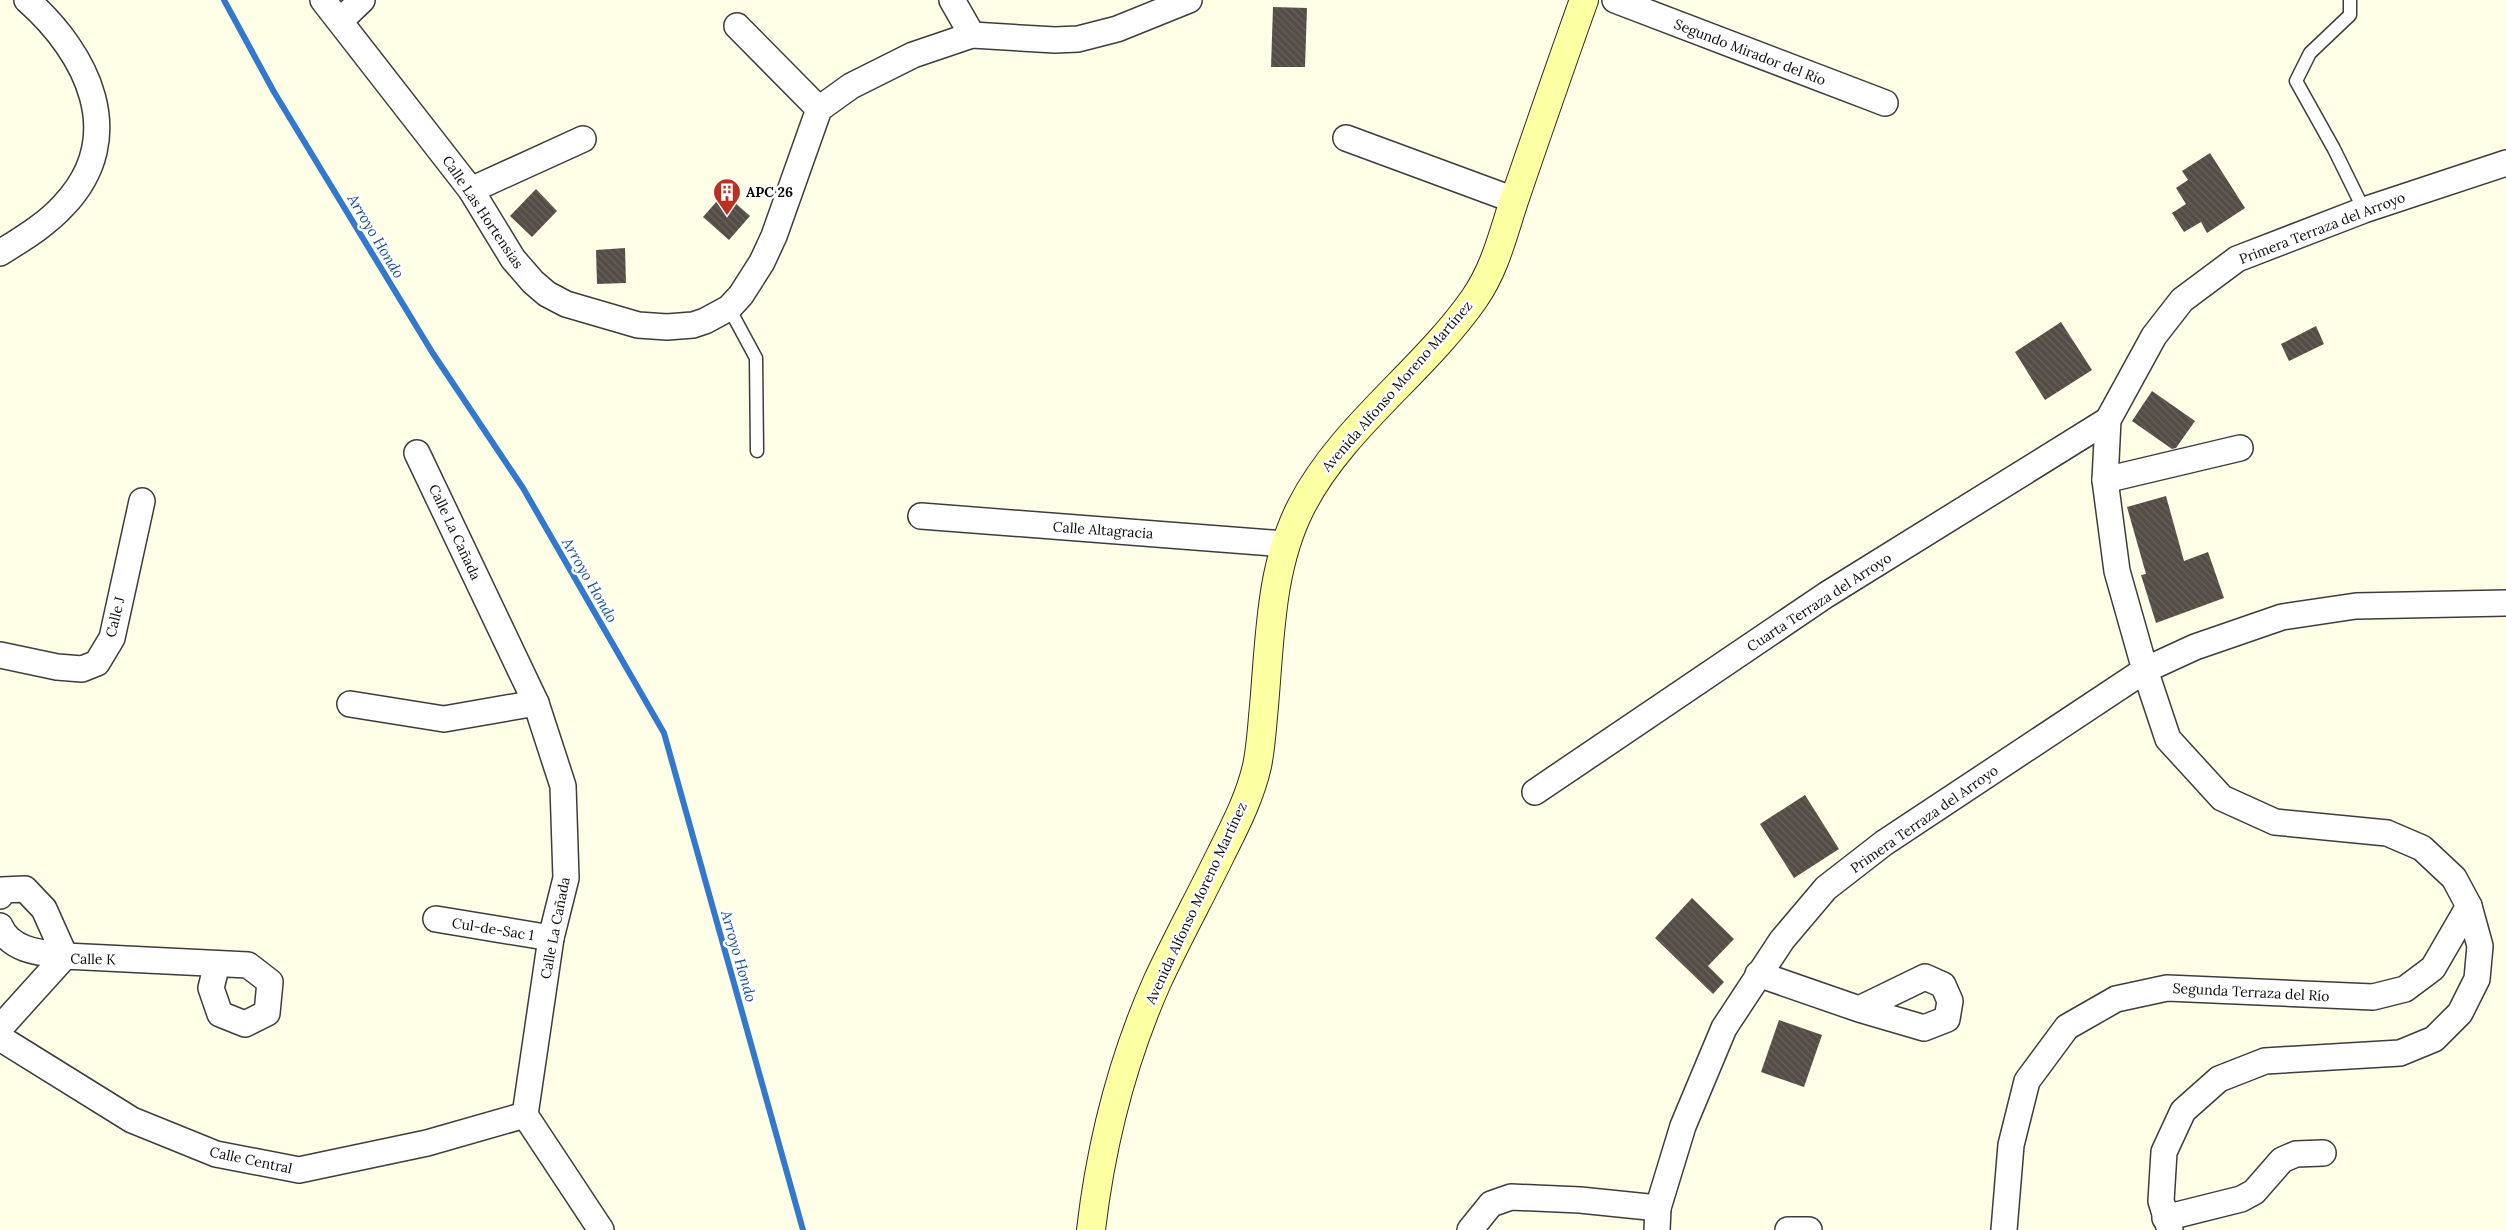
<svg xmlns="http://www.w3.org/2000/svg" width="2506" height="1230" viewBox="0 0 2506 1230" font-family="Lora,serif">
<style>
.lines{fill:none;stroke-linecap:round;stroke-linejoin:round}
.stream{stroke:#3279ce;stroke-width:6}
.building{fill:url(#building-back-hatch)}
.lane-casing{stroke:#3d3d3d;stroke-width:15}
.street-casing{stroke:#3d3d3d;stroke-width:28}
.secondary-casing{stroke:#2c2c2c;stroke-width:30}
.lane{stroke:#fff;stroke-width:12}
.street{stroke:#fff;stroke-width:25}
.secondary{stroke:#fcffa2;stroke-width:28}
.labels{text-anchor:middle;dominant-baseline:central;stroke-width:5;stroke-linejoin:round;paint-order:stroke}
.street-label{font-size:14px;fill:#0a0a0a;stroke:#fff}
.poi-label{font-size:14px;font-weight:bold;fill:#0a0a0a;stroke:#fff;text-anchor:start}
.water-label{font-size:15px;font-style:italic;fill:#144d9b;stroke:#fff}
</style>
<defs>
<pattern id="building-back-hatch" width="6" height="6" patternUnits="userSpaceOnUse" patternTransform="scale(1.25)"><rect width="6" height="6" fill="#534d46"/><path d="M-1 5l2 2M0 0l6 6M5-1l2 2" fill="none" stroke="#67625c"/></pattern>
</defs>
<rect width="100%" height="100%" fill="#fffee7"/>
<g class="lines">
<path class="stream" d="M224,0L274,92L432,352L523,488L664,733L803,1230"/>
</g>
<g class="building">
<path d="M1273,7L1307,8L1305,67H1271Z"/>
<path d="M2210,153L2245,208L2207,233L2201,222L2184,232L2172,213L2186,204L2176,188L2188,180L2182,171Z"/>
<path d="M536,189L557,211L532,237L510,216Z"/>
<path d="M724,193L750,216L729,240L703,217Z"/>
<path d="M625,248L626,283L597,284L596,250Z"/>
<path d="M2061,322L2092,370L2045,400L2015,352Z"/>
<path d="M2316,326L2324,344L2289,361L2281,344Z"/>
<path d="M2152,391L2195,421L2176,448L2172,449L2132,421Z"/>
<path d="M2166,496L2184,561L2208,552L2224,598L2156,623L2141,575L2146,574L2127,507Z"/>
<path d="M1805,795L1839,849L1794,878L1760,824Z"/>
<path d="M1692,898L1734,939L1708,966L1724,982L1713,994L1655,938Z"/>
<path d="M1779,1020L1822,1035L1804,1087L1761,1072Z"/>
</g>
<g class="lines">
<g class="lane-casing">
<g id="lane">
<path d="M2350,0V15L2310,53L2296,81L2334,149L2364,210"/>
<path d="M729,308L756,358L757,451"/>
</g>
</g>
<g class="street-casing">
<g id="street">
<path d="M323,0L471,190L513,259L533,282L547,294L566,304L638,325L667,327L693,325L705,321L729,308L741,295L762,262L774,236L819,109L851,86L913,55L972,35L1055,40L1078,39L1117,29L1189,0"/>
<path d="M952,0L972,35"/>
<path d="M1615,0L1885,103"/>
<path d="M340,21L362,0"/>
<path d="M737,26L819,109"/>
<path d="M1346,138L1514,200"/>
<path d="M471,190L583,139"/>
<path d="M0,253C22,239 46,225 64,205C129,136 87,53 27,0"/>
<path d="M417,453L536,703L563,786L566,878L551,938L525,1115L601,1230"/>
<path d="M2105,480L2240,448"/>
<path d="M921,516L1285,544"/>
<path d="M0,655L57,667L82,669L97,663L112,638L142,501"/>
<path d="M350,704L444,719L536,703"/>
<path d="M1535,792L1826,595L2108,420"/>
<path d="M0,896L2,890L25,889L44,909L65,956"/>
<path d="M436,919L551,938"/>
<path d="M0,926C10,951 42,953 65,956"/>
<path d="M1758,974L1859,1009L1924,1028L1947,1019L1950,1001L1943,985L1925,977L1859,1009"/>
<path d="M0,1028L65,956L248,965L270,982L267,1013L245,1024L220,1014L211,988L217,964"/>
<path d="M0,1038L132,1120L216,1154L299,1170L427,1143L525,1115"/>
<path d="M2165,1218L2241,1199L2254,1192L2282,1160L2296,1154L2323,1153"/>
<path d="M1470,1230L1491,1204L1511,1197L1580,1200L1658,1208"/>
<path d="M1657,1230L1658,1208L1683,1126L1724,1028L1782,940L1826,888L1884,843L2145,670L2195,647L2282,617L2356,606L2506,603"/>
<path d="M1788,1230H1809"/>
<path d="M2004,1230L2011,1145L2027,1081L2067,1027L2116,999L2167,988L2373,997L2405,989L2433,968L2469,906"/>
<path d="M2170,1230L2161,1201L2164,1152L2183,1111L2219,1079L2265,1061L2400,1053L2434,1039L2460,1013L2477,979L2480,946L2469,906L2454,878L2422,848L2387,833L2275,822L2222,798L2168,739L2145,670L2117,571L2105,480L2108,420L2154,336L2182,300L2237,259L2364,210L2506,163"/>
</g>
</g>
<g class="secondary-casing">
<path id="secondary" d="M1091,1230C1101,1144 1122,1061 1157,982C1177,939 1200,897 1221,854C1235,826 1250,797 1257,766C1261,747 1262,726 1264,706C1270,639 1270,568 1301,507C1341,428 1423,372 1474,299C1497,266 1504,229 1517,192C1539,128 1561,64 1584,0"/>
</g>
<use href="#lane" class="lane"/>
<use href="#street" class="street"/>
<use href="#secondary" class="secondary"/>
</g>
<defs>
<g id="building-pin" transform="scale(1.4375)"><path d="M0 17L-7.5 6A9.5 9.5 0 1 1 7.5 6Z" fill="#ba3122" stroke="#fff"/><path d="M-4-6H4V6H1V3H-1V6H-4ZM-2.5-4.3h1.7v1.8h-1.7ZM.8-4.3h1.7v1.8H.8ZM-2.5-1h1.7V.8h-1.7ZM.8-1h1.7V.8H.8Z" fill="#fff"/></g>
</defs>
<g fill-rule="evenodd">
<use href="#building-pin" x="727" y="192"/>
</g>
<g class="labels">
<g class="street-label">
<text transform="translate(1750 52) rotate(21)">Segundo Mirador del Río</text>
<text transform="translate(483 212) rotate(56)">Calle Las Hortensias</text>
<text transform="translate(2322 228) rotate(-21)">Primera Terraza del Arroyo</text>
<text transform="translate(1397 386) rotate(-49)">Avenida Alfonso Moreno Martínez</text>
<text transform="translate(1103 530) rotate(4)">Calle Altagracia</text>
<text transform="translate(455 532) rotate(65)">Calle La Cañada</text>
<text transform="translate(1819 602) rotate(-33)">Cuarta Terraza del Arroyo</text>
<text transform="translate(115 617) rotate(-76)">Calle J</text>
<text transform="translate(1924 819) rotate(-35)">Primera Terraza del Arroyo</text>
<text transform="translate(1196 903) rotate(-65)">Avenida Alfonso Moreno Martínez</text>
<text transform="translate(555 928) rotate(-79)">Calle La Cañada</text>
<text transform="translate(493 929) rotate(9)">Cul-de-Sac 1</text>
<text transform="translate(93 959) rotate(1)">Calle K</text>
<text transform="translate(2251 992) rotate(3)">Segunda Terraza del Río</text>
<text transform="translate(251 1160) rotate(12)">Calle Central</text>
</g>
<g class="poi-label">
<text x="746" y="192">APC 26</text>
</g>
<g class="water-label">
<text transform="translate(376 236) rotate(59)">Arroyo Hondo</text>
<text transform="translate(590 580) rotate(60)">Arroyo Hondo</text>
<text transform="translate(739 956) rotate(74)">Arroyo Hondo</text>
</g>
</g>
</svg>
